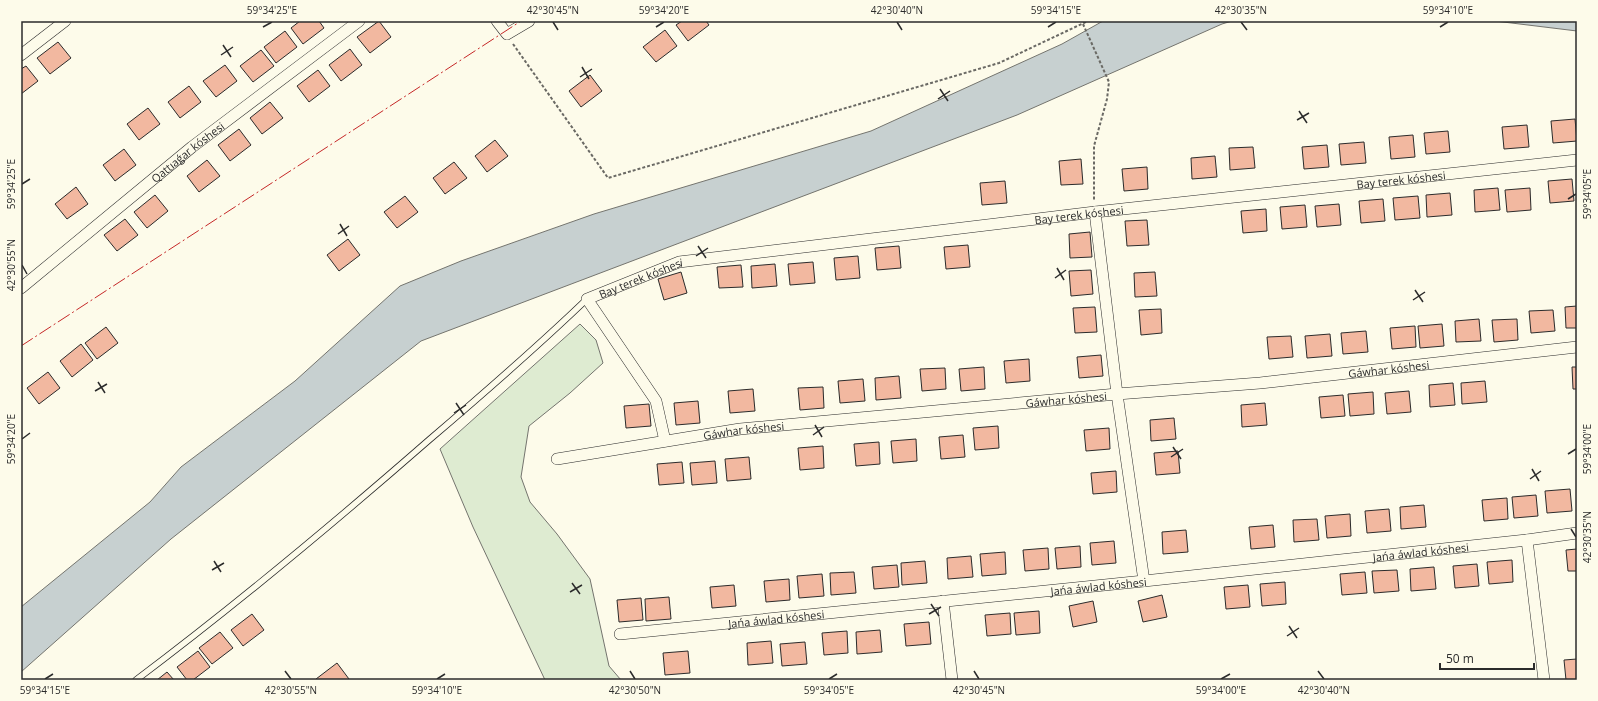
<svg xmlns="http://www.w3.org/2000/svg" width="1598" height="701" viewBox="0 0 1598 701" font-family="'Open Sans',sans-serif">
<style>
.green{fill:#deebd1;stroke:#74746e}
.water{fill:#c7d0d0;stroke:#74746e}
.building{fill:#f2b8a0;stroke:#2b2b2b}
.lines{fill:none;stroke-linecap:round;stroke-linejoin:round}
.service-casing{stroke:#2b2b2b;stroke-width:7}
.minor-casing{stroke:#2b2b2b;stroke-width:12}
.path{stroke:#6a6964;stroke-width:2;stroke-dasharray:3 2;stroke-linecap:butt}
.service{stroke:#fdfbea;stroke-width:5.5}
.minor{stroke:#fdfbea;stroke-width:11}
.power{stroke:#c62828;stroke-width:1;stroke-dasharray:14 3 2 3;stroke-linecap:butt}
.ticks{fill:none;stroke:#2b2b2b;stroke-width:1.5}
.labels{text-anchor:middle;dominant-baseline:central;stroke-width:3;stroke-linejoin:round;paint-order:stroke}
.street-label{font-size:11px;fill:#2b2b2b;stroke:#fdfbea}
.neatline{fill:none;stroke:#2b2b2b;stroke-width:1.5}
.ticks-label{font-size:10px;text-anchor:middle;fill:#2b2b2b}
</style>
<rect width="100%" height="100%" fill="#fdfbea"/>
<path class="green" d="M580,324L596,340L603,363L570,393L529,426L521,477L530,502L557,534L590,579L609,666L621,680H545L473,527L440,449Z"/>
<g class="water">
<path d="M1103,21H1232L1222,24L1017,115L421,341L171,539L21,672V607L150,502L181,467L295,381L400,286L461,261L594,214L871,131L1062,44Z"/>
<path d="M1495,21H1577V31Z"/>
</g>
<g class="building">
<path d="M300,21H319L324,28L303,44L291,28Z"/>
<path d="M379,21L391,37L370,53L357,37Z"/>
<path d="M682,21H706L709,25L688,41L676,25Z"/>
<path d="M665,30L677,46L656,62L643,47Z"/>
<path d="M285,31L297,47L276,63L264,47Z"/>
<path d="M58,42L71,58L50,74L37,58Z"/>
<path d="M350,49L362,65L341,81L329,65Z"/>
<path d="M261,50L274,66L253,82L240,66Z"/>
<path d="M225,65L237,81L216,97L203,81Z"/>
<path d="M26,66L38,81L21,94V69Z"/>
<path d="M318,70L330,86L309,102L297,86Z"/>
<path d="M590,75L602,91L581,107L569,91Z"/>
<path d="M189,86L201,102L180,118L168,102Z"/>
<path d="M270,102L283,118L262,134L250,118Z"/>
<path d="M148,108L160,124L139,140L127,124Z"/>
<path d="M1575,119L1577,141L1553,143L1551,121Z"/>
<path d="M1527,125L1529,147L1504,149L1502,127Z"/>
<path d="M239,129L251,145L230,161L218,145Z"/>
<path d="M1448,131L1450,152L1426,154L1424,133Z"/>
<path d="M1413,135L1415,157L1391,159L1389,137Z"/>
<path d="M495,140L508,156L487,172L475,156Z"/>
<path d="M1364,142L1366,163L1341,165L1339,144Z"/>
<path d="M1327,145L1329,167L1304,169L1302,147Z"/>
<path d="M1253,147L1255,168L1230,170L1229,148Z"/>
<path d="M124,149L136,165L115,181L103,165Z"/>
<path d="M1215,156L1217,177L1192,179L1191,158Z"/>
<path d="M1081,159L1083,184L1061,185L1059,161Z"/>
<path d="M207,160L220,176L199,192L187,176Z"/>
<path d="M454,162L467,178L445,194L433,178Z"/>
<path d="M1147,167L1148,189L1124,191L1122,169Z"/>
<path d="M1572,179L1574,201L1550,203L1548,181Z"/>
<path d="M1005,181L1007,203L982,205L980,183Z"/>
<path d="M76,187L88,204L67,219L55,204Z"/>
<path d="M1498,188L1500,210L1475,212L1474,190Z"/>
<path d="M1530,188L1531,210L1507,212L1505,190Z"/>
<path d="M1450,193L1452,215L1427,217L1426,195Z"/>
<path d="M155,195L168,211L147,228L134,212Z"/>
<path d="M405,196L418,212L397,228L384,212Z"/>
<path d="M1418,196L1420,218L1395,220L1393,198Z"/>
<path d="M1383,199L1385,221L1361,223L1359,201Z"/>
<path d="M1339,204L1341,225L1317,227L1315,206Z"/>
<path d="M1305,205L1307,227L1282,229L1280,207Z"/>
<path d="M1266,209L1267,231L1243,233L1241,211Z"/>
<path d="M125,219L138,235L117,251L104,235Z"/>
<path d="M1147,220L1149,245L1127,246L1125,221Z"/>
<path d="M1090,232L1092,257L1070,258L1069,234Z"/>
<path d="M348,239L360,255L339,271L327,255Z"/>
<path d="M968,245L970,267L946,269L944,247Z"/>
<path d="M899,246L901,268L877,270L875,248Z"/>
<path d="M858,256L860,278L836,280L834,258Z"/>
<path d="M813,262L815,283L790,285L788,264Z"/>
<path d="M775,264L777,286L752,288L751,266Z"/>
<path d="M741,265L743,287L719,288L717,267Z"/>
<path d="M1091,270L1093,294L1071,296L1069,271Z"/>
<path d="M681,272L687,293L664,300L658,279Z"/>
<path d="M1155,272L1157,296L1135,297L1134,273Z"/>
<path d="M1577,306V328H1566L1565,307Z"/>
<path d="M1095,307L1097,332L1075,333L1073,308Z"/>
<path d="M1161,309L1162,333L1141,335L1139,310Z"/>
<path d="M1553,310L1555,331L1531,333L1529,311Z"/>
<path d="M1479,319L1481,341L1456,342L1455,321Z"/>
<path d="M1517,319L1518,340L1494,342L1492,320Z"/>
<path d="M1442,324L1444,346L1420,348L1418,326Z"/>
<path d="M1415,326L1416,347L1392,349L1390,328Z"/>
<path d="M106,327L118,343L97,359L85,343Z"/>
<path d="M1366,331L1368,352L1343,354L1341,333Z"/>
<path d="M1330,334L1332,356L1307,358L1305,336Z"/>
<path d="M1291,336L1293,357L1269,359L1267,337Z"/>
<path d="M81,344L93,360L72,377L60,361Z"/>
<path d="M1101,355L1103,376L1079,378L1077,357Z"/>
<path d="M1029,359L1030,381L1006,383L1004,361Z"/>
<path d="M984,367L985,389L961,391L959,369Z"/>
<path d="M1572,367H1577V389H1573Z"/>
<path d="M945,368L946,389L922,391L920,369Z"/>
<path d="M48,372L60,388L39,404L27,388Z"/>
<path d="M899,376L901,398L876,400L875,378Z"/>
<path d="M863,379L865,401L840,403L838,381Z"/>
<path d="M1485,381L1487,402L1462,404L1461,383Z"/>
<path d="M1453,383L1455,405L1430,407L1429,385Z"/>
<path d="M823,387L824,408L800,410L798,388Z"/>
<path d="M753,389L755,411L730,413L728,391Z"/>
<path d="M1409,391L1411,412L1387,414L1385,393Z"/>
<path d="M1373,392L1374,414L1350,416L1348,394Z"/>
<path d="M1343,395L1345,416L1321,418L1319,397Z"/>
<path d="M698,401L700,423L676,425L674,403Z"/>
<path d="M1265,403L1267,425L1242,427L1241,405Z"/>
<path d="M649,404L651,426L626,428L624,406Z"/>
<path d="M1174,418L1176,439L1151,441L1150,420Z"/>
<path d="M998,426L999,448L975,450L973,428Z"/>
<path d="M1109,428L1110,449L1086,451L1084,430Z"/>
<path d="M963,435L965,457L941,459L939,437Z"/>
<path d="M916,439L917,461L893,463L891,441Z"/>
<path d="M879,442L880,464L856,466L854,444Z"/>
<path d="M823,446L824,468L800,470L798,448Z"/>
<path d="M1178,451L1180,473L1156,475L1154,453Z"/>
<path d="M749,457L751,479L727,481L725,459Z"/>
<path d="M715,461L717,483L692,485L690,463Z"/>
<path d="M682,462L684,483L659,485L657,464Z"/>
<path d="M1116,471L1117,492L1093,494L1091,473Z"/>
<path d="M1570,489L1572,511L1547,513L1545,491Z"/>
<path d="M1536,495L1538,516L1514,518L1512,497Z"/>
<path d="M1507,498L1508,519L1484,521L1482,500Z"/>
<path d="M1424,505L1426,527L1401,529L1400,507Z"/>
<path d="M1389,509L1391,531L1367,533L1365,511Z"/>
<path d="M1350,514L1351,536L1327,538L1325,516Z"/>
<path d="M1317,519L1319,540L1294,542L1293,520Z"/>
<path d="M1273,525L1275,547L1251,549L1249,527Z"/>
<path d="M1186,530L1188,552L1163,554L1162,532Z"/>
<path d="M1114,541L1116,563L1092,565L1090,543Z"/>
<path d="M1080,546L1081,567L1057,569L1055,548Z"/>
<path d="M1048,548L1049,569L1025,571L1023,550Z"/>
<path d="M1577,549V571H1568L1566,550Z"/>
<path d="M1005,552L1006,574L982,576L980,554Z"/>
<path d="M971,556L973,577L948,579L947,558Z"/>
<path d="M1512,560L1513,582L1489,584L1487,562Z"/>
<path d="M925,561L927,583L902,585L901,563Z"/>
<path d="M1477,564L1479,586L1455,588L1453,566Z"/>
<path d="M897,565L899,587L874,589L872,567Z"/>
<path d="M1434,567L1436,589L1411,591L1410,569Z"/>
<path d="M1397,570L1399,591L1374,593L1372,571Z"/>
<path d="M854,572L856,593L831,595L830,573Z"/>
<path d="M1365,572L1367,593L1342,595L1340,574Z"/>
<path d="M822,574L824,596L799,598L797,576Z"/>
<path d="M789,579L790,600L766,602L764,581Z"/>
<path d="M1285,582L1286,604L1262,606L1260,584Z"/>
<path d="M734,585L736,606L712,608L710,587Z"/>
<path d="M1248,585L1250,607L1226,609L1224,587Z"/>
<path d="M1162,595L1167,617L1143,622L1138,601Z"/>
<path d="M669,597L671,619L646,621L645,599Z"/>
<path d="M641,598L643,620L619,622L617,600Z"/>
<path d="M1093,601L1097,622L1073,627L1069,606Z"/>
<path d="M1039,611L1040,633L1016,635L1014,613Z"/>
<path d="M1010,613L1011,634L987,636L985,615Z"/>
<path d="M252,614L264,630L243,646L231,630Z"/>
<path d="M929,622L931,644L906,646L904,624Z"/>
<path d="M880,630L882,652L857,654L856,632Z"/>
<path d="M847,631L848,653L824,655L822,633Z"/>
<path d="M220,632L233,648L212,664L199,648Z"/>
<path d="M771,641L773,663L748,665L747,643Z"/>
<path d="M805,642L807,664L782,666L780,644Z"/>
<path d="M198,651L210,667L193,680H187L177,667Z"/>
<path d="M688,651L690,673L665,675L663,653Z"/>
<path d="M1577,659V680H1566L1564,660Z"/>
<path d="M337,663L349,679L347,680H317L316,679Z"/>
<path d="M167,672L174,680H157Z"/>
</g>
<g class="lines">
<g class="service-casing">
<path id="service" d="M136,680C237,604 334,523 429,440C483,394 536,348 587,299"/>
</g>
<g class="minor-casing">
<g id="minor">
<path d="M497,21L507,34L529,21"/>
<path d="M21,55L65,21"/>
<path d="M1095,212L1117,394L1144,581"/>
<path id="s1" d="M21,288L192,147L359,21"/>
<path id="s2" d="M665,441L656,401L587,299L679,262L1095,212L1577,160"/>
<path id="s3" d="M557,459L740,429L1117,394L1260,383L1577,347"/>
<path d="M1527,540L1544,680"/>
<path d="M943,601L952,680"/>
<path id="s4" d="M620,634L1144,581L1527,540L1577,533"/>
</g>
</g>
<g class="path">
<path d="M1083,24L1109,82L1107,99L1094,146V201"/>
<path d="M513,44L608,178L999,63L1088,21"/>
</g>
<use href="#service" class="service"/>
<use href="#minor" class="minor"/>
<path class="power" d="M21,346L521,21"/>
</g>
<path class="ticks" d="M553,22L558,30M897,22L902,30M1241,22L1247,30M263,27L272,22M656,27L664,22M1048,27L1056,22M1440,27L1448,22M223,45L231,57M221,55L233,47M582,67L589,79M580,77L592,69M940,89L948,101M938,99L950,91M1299,111L1307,123M1297,120L1309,113M22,184L30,179M1568,199L1576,194M340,224L347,236M338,234L349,226M698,246L706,258M696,256L708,248M22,265L27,274M1057,268L1064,280M1055,278L1066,270M1415,290L1423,302M1413,300L1425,292M98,382L105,393M95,391L107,384M456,403L464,415M454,413L466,405M815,425L822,437M813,435L824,427M22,439L30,433M1173,447L1181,459M1568,454L1576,449M1171,457L1183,449M1532,469L1539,481M1530,479L1541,471M1571,529L1576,537M214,561L221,572M212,570L224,563M572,583L580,594M570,592L582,585M931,604L939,616M929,614L941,607M1289,626L1297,638M1287,636L1299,628M285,671L291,679M630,671L635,679M974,671L979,679M1318,671L1324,679M45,679L53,674M437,679L445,674M829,679L837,674M1221,679L1230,674"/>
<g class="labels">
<g class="street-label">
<text stroke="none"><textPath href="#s1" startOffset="215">Qattıaǵar kóshesi</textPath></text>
<text stroke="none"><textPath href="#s2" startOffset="990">Bay terek kóshesi</textPath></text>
<text stroke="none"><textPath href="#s2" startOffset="666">Bay terek kóshesi</textPath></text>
<text stroke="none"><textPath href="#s2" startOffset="222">Bay terek kóshesi</textPath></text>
<text stroke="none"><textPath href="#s3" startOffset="837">Gáwhar kóshesi</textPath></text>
<text stroke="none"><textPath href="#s3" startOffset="513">Gáwhar kóshesi</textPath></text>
<text stroke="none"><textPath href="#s3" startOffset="189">Gáwhar kóshesi</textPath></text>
<text stroke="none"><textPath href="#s4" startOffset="805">Jańa áwlad kóshesi</textPath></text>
<text stroke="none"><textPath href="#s4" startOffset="481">Jańa áwlad kóshesi</textPath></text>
<text stroke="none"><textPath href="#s4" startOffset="157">Jańa áwlad kóshesi</textPath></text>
</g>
</g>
<rect width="1598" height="701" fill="none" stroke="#fdfbea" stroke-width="44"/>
<path d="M1440 663v6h94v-6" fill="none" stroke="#2b2b2b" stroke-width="2"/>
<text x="1446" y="663" font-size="12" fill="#2b2b2b" stroke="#fdfbea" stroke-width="3" paint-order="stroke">50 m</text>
<rect x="22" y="22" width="1554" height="657" class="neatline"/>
<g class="ticks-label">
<text x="272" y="14">59°34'25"E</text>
<text x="553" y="14">42°30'45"N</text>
<text x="664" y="14">59°34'20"E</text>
<text x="897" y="14">42°30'40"N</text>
<text x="1056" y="14">59°34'15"E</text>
<text x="1241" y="14">42°30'35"N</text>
<text x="1448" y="14">59°34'10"E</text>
<text transform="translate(11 184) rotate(-90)" y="4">59°34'25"E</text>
<text transform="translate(1587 194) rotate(-90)" y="4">59°34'05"E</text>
<text transform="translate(11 265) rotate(-90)" y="4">42°30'55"N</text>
<text transform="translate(11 439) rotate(-90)" y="4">59°34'20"E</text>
<text transform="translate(1587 449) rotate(-90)" y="4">59°34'00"E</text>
<text transform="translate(1587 537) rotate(-90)" y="4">42°30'35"N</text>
<text x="45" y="694">59°34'15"E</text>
<text x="291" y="694">42°30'55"N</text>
<text x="437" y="694">59°34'10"E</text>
<text x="635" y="694">42°30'50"N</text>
<text x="829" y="694">59°34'05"E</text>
<text x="979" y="694">42°30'45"N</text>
<text x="1221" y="694">59°34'00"E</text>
<text x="1324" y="694">42°30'40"N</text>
</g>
</svg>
